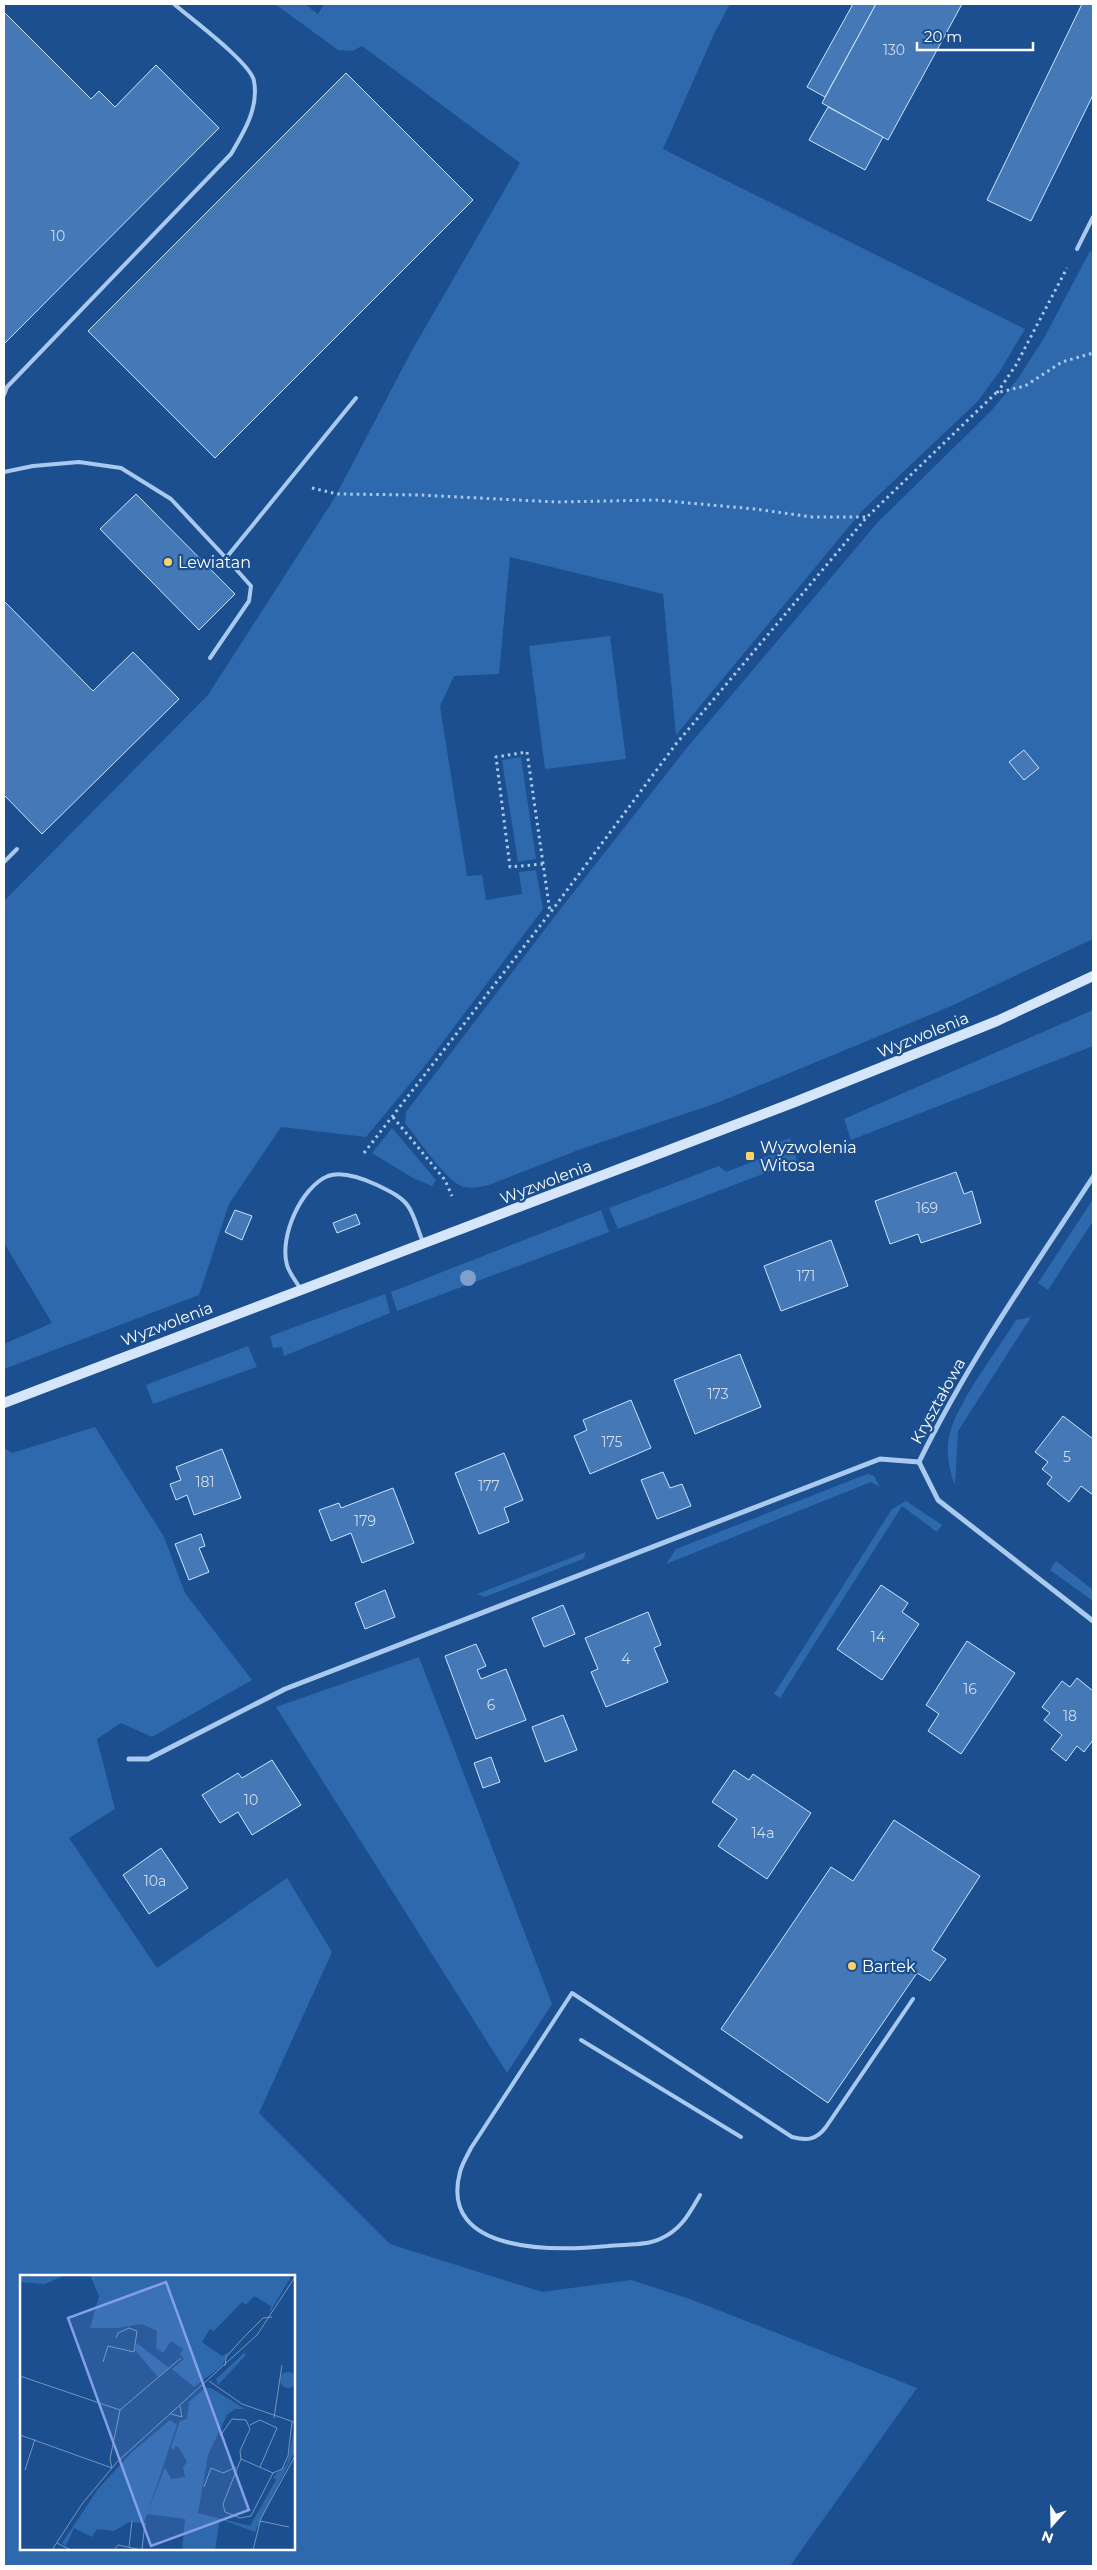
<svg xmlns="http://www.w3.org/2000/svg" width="1097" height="2570" viewBox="0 0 1097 2570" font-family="Montserrat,sans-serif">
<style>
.green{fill:#2e69ad;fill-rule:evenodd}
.building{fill:#4478b7;stroke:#cfe3fa}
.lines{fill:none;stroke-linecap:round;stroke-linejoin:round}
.path{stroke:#a9c9ee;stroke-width:3;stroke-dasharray:2.5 4;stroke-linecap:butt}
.lane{stroke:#a9c9ee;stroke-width:4}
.street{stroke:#a9c9ee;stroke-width:5}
.secondary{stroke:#d6e6fa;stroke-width:10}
.tree{fill:#7ea0ca}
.poi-dot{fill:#ffd166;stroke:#1b4f8f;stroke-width:2}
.labels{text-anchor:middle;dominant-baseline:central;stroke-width:4.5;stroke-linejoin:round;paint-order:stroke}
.number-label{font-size:14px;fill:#d0dded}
.poi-label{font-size:16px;fill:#fff;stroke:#1b4f8f;text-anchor:start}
.street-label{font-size:16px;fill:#fff;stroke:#1b4f8f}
.inset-road{fill:none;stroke:#7695bc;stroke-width:1}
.view{fill:#839eea;fill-opacity:0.15;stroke:#839eea;stroke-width:2.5}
.inset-edge{fill:none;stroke:#fff;stroke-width:2.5}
</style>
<rect width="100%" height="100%" fill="#1b4f8f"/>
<g class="green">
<path d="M275,4H305L318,14L324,4H730L714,34L663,149L1025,329L1000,371L978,401L862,511L676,735L663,594L510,557L499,674L454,676L440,706L467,876L482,875L486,900L522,894L519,872L536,870L543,909L424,1067L366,1137L281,1127L229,1204L199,1295L4,1369V1344L52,1323L4,1243V901L208,695L334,499L410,354L520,163L362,46L352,51L338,50Z"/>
<path d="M1090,251L1093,253V939L949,1007L717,1103L581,1149L489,1185C479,1187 468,1190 459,1185C442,1175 418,1139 405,1123L406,1112L555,916L685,750L878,522L991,411L1017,380L1044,338Z"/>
<path d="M610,636L626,759L545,769L529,646Z"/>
<path d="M521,757L536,859L518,862L502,760Z"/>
<path d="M1093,1010V1046L851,1140L844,1119Z"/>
<path d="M392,1128L436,1180L432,1186L413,1178L372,1153Z"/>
<path d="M790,1138L797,1161L618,1229L609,1208L719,1166L726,1172L770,1155L768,1146Z"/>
<path d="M1093,1199V1221L1048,1290L1038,1283Z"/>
<path d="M601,1210L609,1232L397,1311L391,1292Z"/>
<path d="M385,1294L390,1313L284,1356L282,1347L273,1348L270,1336Z"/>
<path d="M1031,1317L958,1431L955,1485C948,1468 945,1447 951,1429C962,1396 997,1351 1016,1320Z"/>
<path d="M248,1346L257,1367L153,1404L146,1385Z"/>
<path d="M95,1427L164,1537L185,1593L252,1680L152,1737L121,1723L97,1739L115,1809L69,1838L157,1968L287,1878L332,1952L259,2113L390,2244L542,2292L631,2280L690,2299L917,2388L790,2566H4V1448L12,1453ZM21,2276H294V2549H21Z"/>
<path d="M867,1474L874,1476L880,1487L871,1482L666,1564L676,1549Z"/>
<path d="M906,1501L942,1525L937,1532L902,1506L780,1698L774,1694L892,1509Z"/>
<path d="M586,1552L583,1559L485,1597L477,1594Z"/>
<path d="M1056,1561L1093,1590V1601L1050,1570Z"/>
<path d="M419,1657L552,2004L507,2073L276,1707Z"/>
</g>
<g class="building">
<path d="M853,4H876L825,97L807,87Z"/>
<path d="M876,4H962L888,140L822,103Z"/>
<path d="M1082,4H1093V95L1031,221L987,200Z"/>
<path d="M4,12L91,99L99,91L115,107L156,65L219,128L4,344Z"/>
<path d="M346,73L473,200L215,458L88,331Z"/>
<path d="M828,107L883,137L865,170L809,140Z"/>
<path d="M136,494L235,594L199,630L100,529Z"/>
<path d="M4,601L93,691L133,652L179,699L42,834L4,795Z"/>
<path d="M1024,750L1039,768L1024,780L1009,762Z"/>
<path d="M956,1172L964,1194L972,1191L981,1223L921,1243L918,1234L890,1244L875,1201Z"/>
<path d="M235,1210L252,1216L242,1240L225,1232Z"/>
<path d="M356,1214L360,1224L337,1233L333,1223Z"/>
<path d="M831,1240L848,1286L781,1311L764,1266Z"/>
<path d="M740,1354L761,1407L695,1434L674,1380Z"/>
<path d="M631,1400L651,1448L590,1474L574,1436L587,1430L583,1420Z"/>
<path d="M1063,1416L1093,1439V1495L1081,1486L1069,1502L1047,1484L1052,1477L1042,1469L1048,1462L1035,1452Z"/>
<path d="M222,1449L241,1498L194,1515L187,1495L176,1500L170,1484L181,1480L176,1467Z"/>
<path d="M504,1453L523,1500L504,1508L509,1522L479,1534L455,1473Z"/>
<path d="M663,1472L670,1488L682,1484L691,1506L657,1519L641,1480Z"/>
<path d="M393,1488L414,1543L362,1563L351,1533L331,1541L319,1510L339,1503L341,1508Z"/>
<path d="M201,1534L205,1546L199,1548L209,1572L189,1580L175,1544Z"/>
<path d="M881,1585L908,1603L902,1612L919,1624L882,1680L837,1649Z"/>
<path d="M385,1590L395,1617L365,1629L355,1603Z"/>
<path d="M563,1605L575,1634L544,1647L532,1618Z"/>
<path d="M648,1612L661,1645L654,1648L668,1682L606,1707L591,1672L598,1669L585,1638Z"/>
<path d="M967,1641L1015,1673L961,1754L928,1731L939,1714L926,1705Z"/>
<path d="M476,1644L486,1666L477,1670L481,1679L506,1669L526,1720L476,1739L445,1656Z"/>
<path d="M1077,1678L1093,1691V1740L1084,1752L1077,1746L1066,1761L1051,1749L1062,1735L1044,1720L1050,1713L1042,1707L1062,1681L1070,1687Z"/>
<path d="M563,1715L577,1750L545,1762L532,1727Z"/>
<path d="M491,1757L500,1782L483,1788L474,1763Z"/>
<path d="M272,1760L301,1805L252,1835L238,1812L220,1823L202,1795L238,1773L242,1778Z"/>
<path d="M734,1770L749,1780L753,1774L811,1813L767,1879L718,1846L737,1819L712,1802Z"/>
<path d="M894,1820L980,1876L932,1950L946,1959L930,1981L917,1973L828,2103L721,2029L831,1867L853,1881Z"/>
<path d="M161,1848L188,1888L149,1914L123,1875Z"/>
</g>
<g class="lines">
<g class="path">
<path d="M997,393L1016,365L1067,268"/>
<path d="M312,488L337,494L420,495L557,502L656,500L755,509L812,517H866"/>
<path d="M543,864L510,867L496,757L527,752L550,912"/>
<path d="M393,1117L445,1180L452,1196"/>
<path d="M364,1153L550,913L676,744L867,517L996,393L1025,386L1062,362L1093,353"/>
</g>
<g class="lane">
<path d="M1077,249L1093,217"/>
<path d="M4,395L7,387L231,154C244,132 259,108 254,81C251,63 190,18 174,4"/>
<path d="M4,472L33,466L79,462L121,468L171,499L226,558L356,398"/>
<path d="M210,658L249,601L251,586L226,558"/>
<path d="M4,862L17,849"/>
<path d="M300,1288C296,1281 289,1273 287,1265C279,1237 301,1187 328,1176C342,1171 364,1179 377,1185C387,1190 401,1196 408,1206C415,1216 418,1231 423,1242"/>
<path d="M581,2040L741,2137"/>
<path d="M700,2195C689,2214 681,2230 660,2239C646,2246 623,2244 608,2246C557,2251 438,2255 460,2172C462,2164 467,2156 471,2148L572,1993L792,2137C807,2141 816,2140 826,2127L913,1999"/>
</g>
<g class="street">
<path d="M919,1462C968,1362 1032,1270 1093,1177"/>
<path d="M919,1462L938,1500L1093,1621"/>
<path d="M129,1759H148L285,1689L880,1459L919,1462"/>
</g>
<path class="secondary" d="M4,1403L795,1102L997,1021L1093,976"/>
</g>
<circle class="tree" cx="468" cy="1278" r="8"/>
<g class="poi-dot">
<circle cx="168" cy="562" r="5"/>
<rect x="745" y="1151" width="10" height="10" rx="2.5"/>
<circle cx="852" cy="1966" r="5"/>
</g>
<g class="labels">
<g class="number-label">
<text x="894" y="50">130</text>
<text x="58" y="236">10</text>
<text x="927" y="1208">169</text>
<text x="806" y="1276">171</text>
<text x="718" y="1394">173</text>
<text x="612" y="1442">175</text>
<text x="1067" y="1457">5</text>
<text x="205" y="1482">181</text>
<text x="489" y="1486">177</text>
<text x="365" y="1521">179</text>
<text x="878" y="1637">14</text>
<text x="626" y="1659">4</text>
<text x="970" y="1689">16</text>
<text x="491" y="1705">6</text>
<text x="1070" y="1716">18</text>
<text x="251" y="1800">10</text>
<text x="763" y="1833">14a</text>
<text x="155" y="1881">10a</text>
</g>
<g class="poi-label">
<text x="178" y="562">Lewiatan</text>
<text x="760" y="1147">Wyzwolenia<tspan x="760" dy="18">Witosa</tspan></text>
<text x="862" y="1966">Bartek</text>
</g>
<g class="street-label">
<text transform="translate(923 1035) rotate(-22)">Wyzwolenia</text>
<text transform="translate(546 1182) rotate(-21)">Wyzwolenia</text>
<text transform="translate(167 1324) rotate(-21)">Wyzwolenia</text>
<text transform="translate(938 1401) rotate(-61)">Kryształowa</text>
</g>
</g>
<g transform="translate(20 2275)">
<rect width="275" height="275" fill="#1b4f8f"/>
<path d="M0,0H45L25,9L0,7ZM70,0H272L249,39L251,31L234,21L226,30L222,27L194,56L190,54L182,67L202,81L209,77L202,91L174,112L152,94L164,84L160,79L163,74L151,66L143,78L136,73L137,56L122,49L99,53H70L79,21ZM117,68L149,93L138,102L115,75ZM224,78L226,80L198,110L196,104ZM260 105a8 8 0 1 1 16 0a8 8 0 1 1-16 0ZM185,113H191L225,134H215L207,140L188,180L178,238L230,251L256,205L253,202L267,189L275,151L274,178L235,257L200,244L195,275H162L165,244L127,239L145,192L151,204L165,202L163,192L167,187L159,173L156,171L153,175L151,172L160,146L167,144L169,127ZM150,145L157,150L124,248L109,247L94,256L77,254L72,262L54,253L46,271L42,268L78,214L112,177Z" fill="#2e69ad"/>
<path class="inset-road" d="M83,87L88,71L114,77L117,56L109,53L98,58L96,63M205,91L206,82L224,62L243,43L252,42M0,101L100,135M189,106L222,129L274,147M100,135L161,83M151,139L162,142L160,131M254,143L262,90M230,150L240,145L257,153L240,192M0,160L92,193M200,161L212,144L226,145L230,154L220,176L221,184L253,198L262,194L268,181L272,147M221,184L203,229L205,237L220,243L231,241L253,198M92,193L90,184L100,135M5,195L15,164M184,212L191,193L203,198L216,192M240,246L269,252M37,268L51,275M109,272L112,246M122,274L125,248M32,275L62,229L97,187L237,60L275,2M94,275L98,270L122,275M233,275L241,243L275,181"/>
<path class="view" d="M146,7L229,235L131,271L48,43Z"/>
<rect width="275" height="275" class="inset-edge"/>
</g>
<rect width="1097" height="2570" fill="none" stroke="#ffffff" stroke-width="10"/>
<g transform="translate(1052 2525) rotate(200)" stroke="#1b4f8f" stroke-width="4" paint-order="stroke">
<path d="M0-4L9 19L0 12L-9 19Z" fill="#ffffff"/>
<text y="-8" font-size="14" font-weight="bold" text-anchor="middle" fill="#ffffff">N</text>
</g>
<path d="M917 42v8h116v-8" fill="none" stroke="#ffffff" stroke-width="2.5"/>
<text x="924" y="42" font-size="15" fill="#ffffff" stroke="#1b4f8f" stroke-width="4" paint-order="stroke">20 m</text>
</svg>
